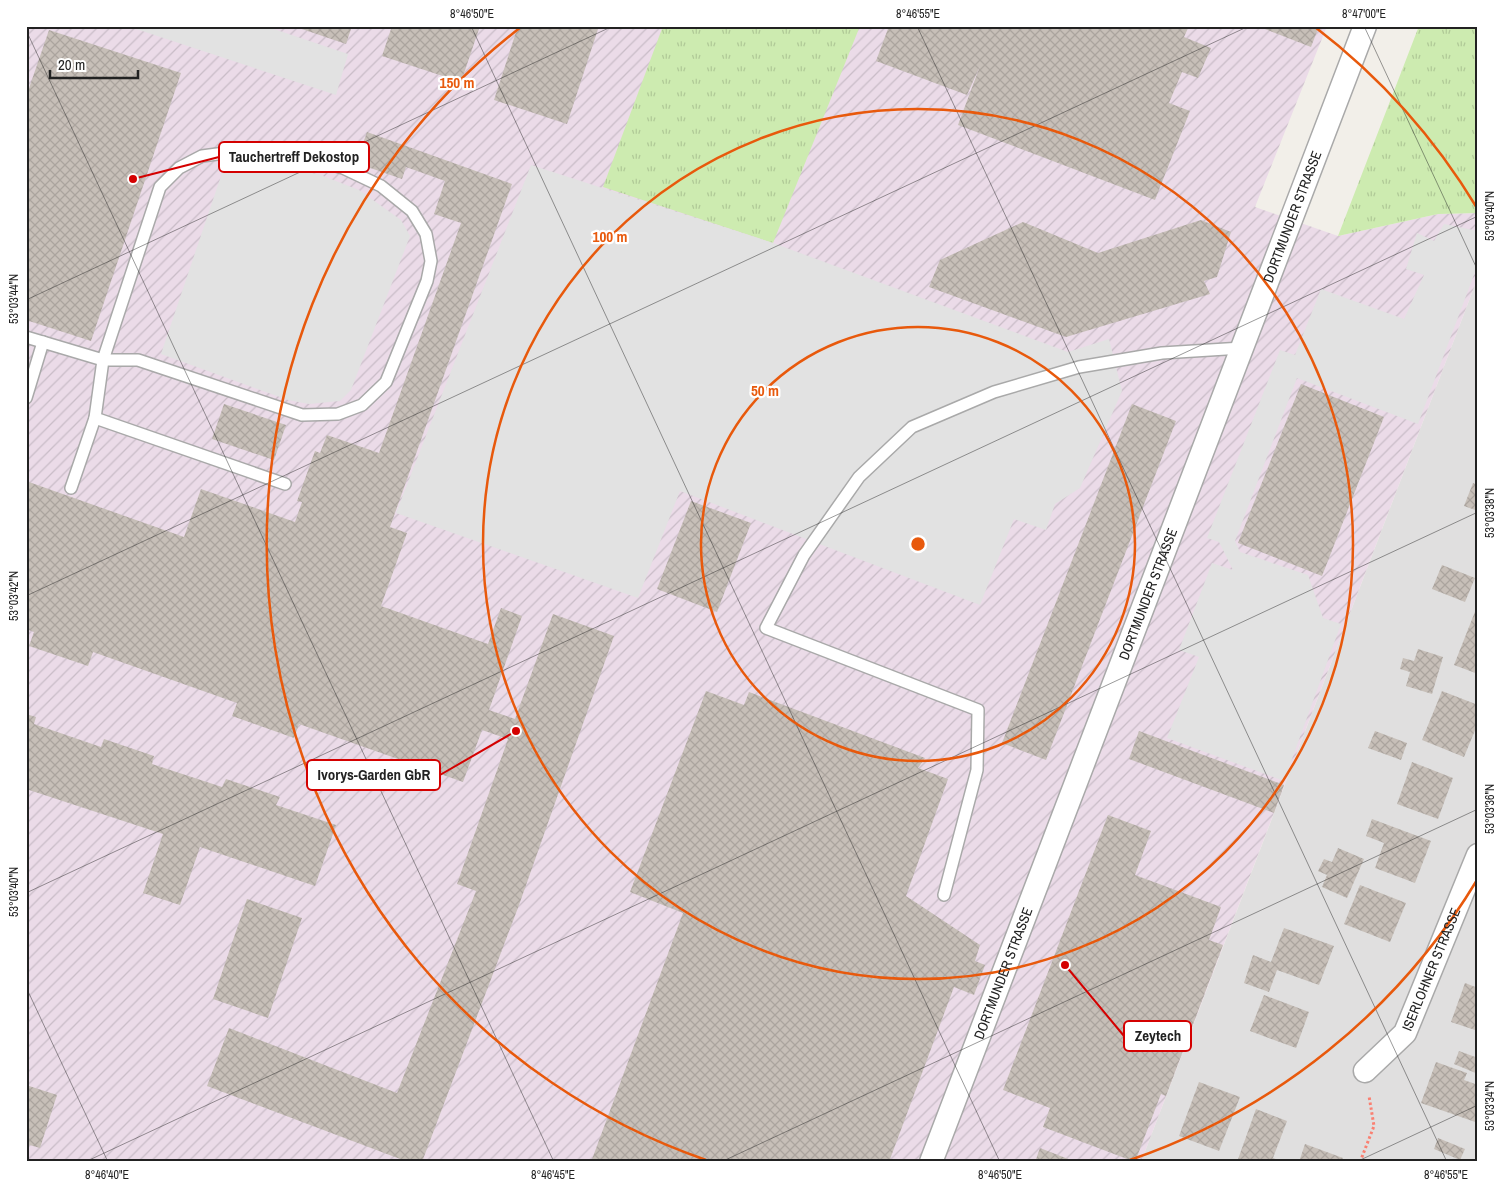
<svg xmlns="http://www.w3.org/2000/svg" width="1504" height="1188" viewBox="0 0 1504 1188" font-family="'Archivo Narrow',sans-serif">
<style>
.residential{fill:#e0dfdf}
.industrial{fill:url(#industrial-furrows)}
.grass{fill:url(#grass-tufts)}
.parking{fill:#e2e2e2}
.building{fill:url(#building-cross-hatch)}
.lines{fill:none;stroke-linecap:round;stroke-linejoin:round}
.lane-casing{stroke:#a9a9a9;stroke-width:14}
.street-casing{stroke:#a9a9a9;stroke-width:25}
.path{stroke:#fa8072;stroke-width:3;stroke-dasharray:2.5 2.5;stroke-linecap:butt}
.lane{stroke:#fff;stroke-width:11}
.street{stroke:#fff;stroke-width:22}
.ticks{fill:none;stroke:#222;stroke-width:1;stroke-opacity:0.45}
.ring{fill:none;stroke:#e8590c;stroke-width:2.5}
.labels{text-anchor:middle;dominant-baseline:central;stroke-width:4.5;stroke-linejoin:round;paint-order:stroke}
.street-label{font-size:14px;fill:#222;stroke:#fff}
.centre{fill:#e8590c;stroke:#fff;stroke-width:2.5}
.ring-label{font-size:15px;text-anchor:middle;font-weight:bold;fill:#e8590c;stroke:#fff;stroke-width:4.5;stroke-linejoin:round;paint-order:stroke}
.leader{fill:none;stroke:#d40000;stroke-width:2}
.callout-dot{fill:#d40000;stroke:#fff;stroke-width:2}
.callout{fill:#fff;stroke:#d40000;stroke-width:2}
.callout-label{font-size:15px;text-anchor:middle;font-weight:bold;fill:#222}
.neatline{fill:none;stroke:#222;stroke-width:2}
.ticks-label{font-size:12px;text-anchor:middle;fill:#222}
</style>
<defs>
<pattern id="industrial-furrows" width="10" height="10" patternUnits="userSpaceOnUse" patternTransform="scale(1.25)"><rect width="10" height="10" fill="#ebdbe8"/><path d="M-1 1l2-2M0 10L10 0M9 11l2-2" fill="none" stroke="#c9bcc7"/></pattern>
<pattern id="grass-tufts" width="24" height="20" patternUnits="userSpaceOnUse" patternTransform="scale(1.25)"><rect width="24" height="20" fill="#cdebb0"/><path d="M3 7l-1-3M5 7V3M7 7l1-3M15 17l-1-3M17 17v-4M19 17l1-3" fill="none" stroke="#b0c997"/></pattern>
<pattern id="building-cross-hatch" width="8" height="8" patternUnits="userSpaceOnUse" patternTransform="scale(1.25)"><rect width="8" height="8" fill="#c7bfb8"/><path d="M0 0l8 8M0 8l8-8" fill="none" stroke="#aba49e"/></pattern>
</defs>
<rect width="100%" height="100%" fill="#f2efe9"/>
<path class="residential" d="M1478,277V1162H1141L1225,942Z"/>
<path class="industrial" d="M26,26H1327L1255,207L1338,236L1438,214L1478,213V277L1141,1162H26Z"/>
<g class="grass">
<path d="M663,26H860L773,243L603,187Z"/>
<path d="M1419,26H1478V213L1438,214L1338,236Z"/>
</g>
<g class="parking">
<path d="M127,26H265L348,54L336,95Z"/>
<path d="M531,165L773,243L1068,352L1109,339L1122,391L1080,488L1055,504L1046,530L1014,519L980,605L680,491L638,598L396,513Z"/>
<path d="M269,167L318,174L359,190L401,220L410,236L351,390L340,401L309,404L288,400L161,354L223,170Z"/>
<path d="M1444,224L1478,231V264L1418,424L1297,378L1235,541L1240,552L1308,575L1323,618L1341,624L1284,781L1167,738L1199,657L1179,650L1212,563L1233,570L1219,542L1207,538L1280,350L1295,355L1321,289L1404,319L1424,275L1406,269L1417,233L1434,241Z"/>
</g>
<g class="building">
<path d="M293,26H352L346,44Z"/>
<path d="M392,26H480L461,82L382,56Z"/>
<path d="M518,26H599L567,124L494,100Z"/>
<path d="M889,26H1189L1184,37L1211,48L1198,78L1182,72L1169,103L1190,111L1155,200L958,125L980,66L967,95L876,61Z"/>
<path d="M1257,26H1319L1311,47Z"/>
<path d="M49,30L181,73L91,341L26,320V97Z"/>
<path d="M367,132L512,184L390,527L407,533L381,606L488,644L501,608L522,616L489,710L515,719L553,614L614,636L519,905L422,1162H408L207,1086L229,1028L397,1093L476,891L457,884L508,739L482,730L463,782L299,724L294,738L232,716L237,703L93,652L88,666L29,646L34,632L26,629V481L184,537L201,489L295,522L302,502L297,501L315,451L320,453L327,435L379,453L461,223L434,214L445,181L406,167L402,179L356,163Z"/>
<path d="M1201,220L1231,232L1217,277L1204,281L1210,294L1066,337L929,287L940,260L1023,222L1098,253Z"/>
<path d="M1301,384L1384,417L1322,576L1238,543Z"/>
<path d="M224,404L286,425L274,460L212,439Z"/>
<path d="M1132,404L1176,421L1046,760L1002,743Z"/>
<path d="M1473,483L1478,485V511L1464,506Z"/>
<path d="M691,501L751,523L717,612L657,589Z"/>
<path d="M1442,565L1475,578L1465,602L1432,589Z"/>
<path d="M1478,604V674L1454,665Z"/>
<path d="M1418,649L1443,657L1432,694L1406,686L1410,672L1400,669L1403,658L1414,661Z"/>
<path d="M706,691L744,705L749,692L925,758L918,768L948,779L906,896L980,945L975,961L985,965L974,995L954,987L889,1162H591L683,913L630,892Z"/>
<path d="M1442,691L1478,705V723L1464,757L1422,740Z"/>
<path d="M26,714L36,717L34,724L101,747L104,739L154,756L152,764L222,787L226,779L280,797L276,805L336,825L315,886L200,847L180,905L143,893L163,834L26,789Z"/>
<path d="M1139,731L1284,785L1274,813L1129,759Z"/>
<path d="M1375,731L1407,743L1401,760L1368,748Z"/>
<path d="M1412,762L1453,778L1438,819L1397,804Z"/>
<path d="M1108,815L1151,831L1135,875L1221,907L1209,940L1223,945L1166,1096L1161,1094L1135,1162L1043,1127L1050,1108L1003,1090Z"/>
<path d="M1372,819L1431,841L1415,883L1375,868L1384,843L1366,836Z"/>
<path d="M1338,848L1364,859L1347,898L1322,887L1327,875L1318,871L1324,859L1332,862Z"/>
<path d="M1360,885L1406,903L1390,942L1344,924Z"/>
<path d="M247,899L302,918L268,1018L213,999Z"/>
<path d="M1284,928L1334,946L1319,985L1277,970L1269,992L1244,983L1253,955L1271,962Z"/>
<path d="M1465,983L1478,988V1031L1451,1022Z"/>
<path d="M1264,995L1309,1012L1296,1048L1250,1031Z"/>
<path d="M1459,1051L1478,1058V1074L1454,1064Z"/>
<path d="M1436,1062L1467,1073L1464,1080L1478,1085V1123L1421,1103Z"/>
<path d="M1199,1082L1240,1097L1219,1151L1179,1136Z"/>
<path d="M26,1085L57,1095L40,1148L26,1144Z"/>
<path d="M1256,1109L1287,1121L1273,1158L1283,1162H1237Z"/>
<path d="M1438,1138L1465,1149L1460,1160L1434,1149Z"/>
<path d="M1305,1144L1343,1158L1342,1162H1299Z"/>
<path d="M1040,1148L1076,1162H1035Z"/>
</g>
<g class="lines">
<g class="lane-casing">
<g id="lane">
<path d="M26,337L103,360H138L302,415L338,414L362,405L386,382L427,281L431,261L426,234L412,211L381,186L343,168L292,153L240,151L202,156L179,168L160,187L103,360L95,418L71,488"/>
<path d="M26,398L43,342"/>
<path d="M95,418L285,484"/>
<path d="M944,895L977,770L978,710L766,628L804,555L859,477L912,427L994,392L1079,367L1162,353L1242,348"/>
</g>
</g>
<g class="street-casing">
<g id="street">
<path id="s1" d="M1365,1071L1405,1033L1478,855"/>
<path id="s2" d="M931,1162L1365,26"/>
</g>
</g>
<path class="path" d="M1360,1162L1374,1126L1369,1096"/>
<use href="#lane" class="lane"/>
<use href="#street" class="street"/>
</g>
<path class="ticks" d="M471,26L1000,1162M917,26L1447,1162M1364,26L1478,271M26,30L554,1162M26,300L613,26M26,596L1249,26M26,893L1478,216M26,987L108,1162M85,1162L1478,512M721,1162L1478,809M1356,1162L1478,1105"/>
<g class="ring">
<circle cx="918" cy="544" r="217"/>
<circle cx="918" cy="544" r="435"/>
<path d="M1477 880A652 652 0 0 1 1130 1160M706 1160A652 652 0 0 1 521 27M1315 27A652 652 0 0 1 1477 208"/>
</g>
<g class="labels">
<g class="street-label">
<text stroke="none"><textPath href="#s2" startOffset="1012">DORTMUNDER STRASSE</textPath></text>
<text stroke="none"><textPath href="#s2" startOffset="608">DORTMUNDER STRASSE</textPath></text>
<text stroke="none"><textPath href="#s1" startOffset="124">ISERLOHNER STRASSE</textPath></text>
<text stroke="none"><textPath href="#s2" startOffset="202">DORTMUNDER STRASSE</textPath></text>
</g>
</g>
<circle cx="918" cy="544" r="8" class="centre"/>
<g class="ring-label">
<text x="457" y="88">150 m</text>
<text x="610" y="242">100 m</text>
<text x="765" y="396">50 m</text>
</g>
<path class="leader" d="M133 179L219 157M516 731L440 775M1065 965L1124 1036"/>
<g class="callout-dot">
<circle cx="133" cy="179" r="5"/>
<circle cx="516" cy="731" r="5"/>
<circle cx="1065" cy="965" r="5"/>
</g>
<g class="callout">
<rect x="219" y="142" width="150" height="30" rx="5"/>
<rect x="307" y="760" width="133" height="30" rx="5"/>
<rect x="1124" y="1021" width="67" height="30" rx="5"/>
</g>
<g class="callout-label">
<text x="294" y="162">Tauchertreff Dekostop</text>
<text x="374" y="780">Ivorys-Garden GbR</text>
<text x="1158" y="1041">Zeytech</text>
</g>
<rect width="1504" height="1188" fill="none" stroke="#ffffff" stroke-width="55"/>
<path d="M50 70v8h88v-8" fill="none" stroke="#222222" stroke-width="2.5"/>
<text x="58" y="70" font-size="15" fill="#222222" stroke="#ffffff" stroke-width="4" paint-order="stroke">20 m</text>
<rect x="28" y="28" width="1448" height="1132" class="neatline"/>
<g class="ticks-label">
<text x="472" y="18">8°46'50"E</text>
<text x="918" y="18">8°46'55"E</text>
<text x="1364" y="18">8°47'00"E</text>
<text transform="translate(1490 216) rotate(-90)" y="4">53°03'40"N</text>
<text transform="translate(14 299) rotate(-90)" y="4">53°03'44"N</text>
<text transform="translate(1490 513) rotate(-90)" y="4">53°03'38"N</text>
<text transform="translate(14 596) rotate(-90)" y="4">53°03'42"N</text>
<text transform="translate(1490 809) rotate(-90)" y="4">53°03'36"N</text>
<text transform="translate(14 892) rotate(-90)" y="4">53°03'40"N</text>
<text transform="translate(1490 1106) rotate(-90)" y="4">53°03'34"N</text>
<text x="107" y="1179">8°46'40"E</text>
<text x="553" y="1179">8°46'45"E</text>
<text x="1000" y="1179">8°46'50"E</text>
<text x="1446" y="1179">8°46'55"E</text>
</g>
</svg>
